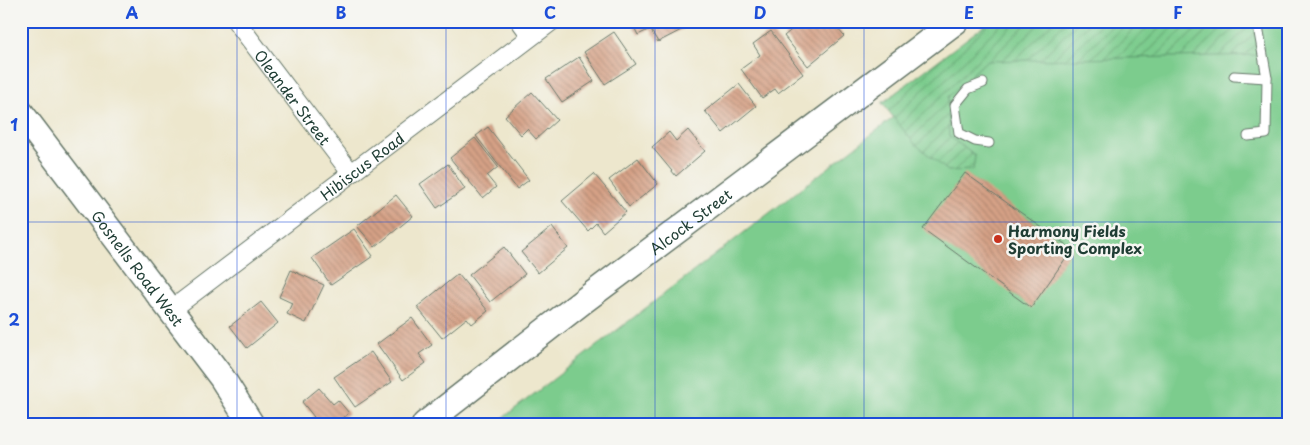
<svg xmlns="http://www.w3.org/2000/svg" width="1310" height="445" viewBox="0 0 1310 445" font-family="'Playpen Sans',sans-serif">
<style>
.green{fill:#7ccc8d;stroke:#4e8460}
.garden{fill:url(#garden-furrows);stroke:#4e8460}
.building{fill:url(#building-back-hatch)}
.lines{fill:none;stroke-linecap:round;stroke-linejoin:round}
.lane-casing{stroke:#67786a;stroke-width:11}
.street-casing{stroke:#67786a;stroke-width:20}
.secondary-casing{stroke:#67786a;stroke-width:28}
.lane{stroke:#fff;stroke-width:9}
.street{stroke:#fff;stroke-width:18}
.secondary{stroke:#fff;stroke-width:25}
.grid{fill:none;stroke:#1d4ed8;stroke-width:1;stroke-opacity:0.55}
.poi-dot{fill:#c8321e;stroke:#f6f6f2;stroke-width:2}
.labels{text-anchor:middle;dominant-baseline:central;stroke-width:5;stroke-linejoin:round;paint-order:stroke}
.street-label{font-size:15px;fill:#1f3d34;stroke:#f6f6f2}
.poi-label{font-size:15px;font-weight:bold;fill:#1f3d34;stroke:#f6f6f2;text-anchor:start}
.neatline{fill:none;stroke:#1d4ed8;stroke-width:2}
.grid-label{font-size:16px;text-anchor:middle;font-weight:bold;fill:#1d4ed8}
</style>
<defs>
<pattern id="garden-furrows" width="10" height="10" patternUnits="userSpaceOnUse" patternTransform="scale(1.25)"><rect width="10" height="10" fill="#7ccc8d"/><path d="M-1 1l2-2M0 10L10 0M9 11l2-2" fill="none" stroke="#65a774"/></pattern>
<pattern id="building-back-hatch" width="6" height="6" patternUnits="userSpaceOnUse" patternTransform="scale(1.25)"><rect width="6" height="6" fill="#d6a186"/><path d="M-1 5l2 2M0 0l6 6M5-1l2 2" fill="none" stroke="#ad846e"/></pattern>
</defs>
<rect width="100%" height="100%" fill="#f6f6f2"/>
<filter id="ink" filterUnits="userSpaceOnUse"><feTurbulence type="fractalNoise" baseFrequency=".02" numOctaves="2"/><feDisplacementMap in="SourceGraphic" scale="10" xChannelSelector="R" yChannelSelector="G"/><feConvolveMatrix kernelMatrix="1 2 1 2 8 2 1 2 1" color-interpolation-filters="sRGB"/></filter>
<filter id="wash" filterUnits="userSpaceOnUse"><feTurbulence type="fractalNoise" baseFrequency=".0096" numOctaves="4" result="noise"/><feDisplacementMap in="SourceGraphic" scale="20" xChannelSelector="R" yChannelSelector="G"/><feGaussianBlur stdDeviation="1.12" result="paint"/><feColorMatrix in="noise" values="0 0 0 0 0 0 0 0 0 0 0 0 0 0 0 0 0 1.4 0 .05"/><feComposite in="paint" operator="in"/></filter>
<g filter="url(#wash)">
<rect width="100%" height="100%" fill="#ede7cd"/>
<path class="green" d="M1019,21H1289V424H495Z"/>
<path class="garden" d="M990,21H1247L1258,27L1264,55L986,61L948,97L949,136L975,156L973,170L948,171L914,143L882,103Z"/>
<g id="blocks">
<g class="building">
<path d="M631,21H689L691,25L658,42L650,29L638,35Z"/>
<path d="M802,21H831L844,36L808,66L784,36Z"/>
<path d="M771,31L803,74L778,93L775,89L762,98L741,69L760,55L753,44Z"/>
<path d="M614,32L636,64L605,84L584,52Z"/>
<path d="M579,57L594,81L562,102L546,79Z"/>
<path d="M739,84L756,106L723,133L705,111Z"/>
<path d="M532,92L557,120L536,139L527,129L521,135L505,116Z"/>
<path d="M488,127L529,180L517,189L476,136Z"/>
<path d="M688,130L705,151L676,176L652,147L669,132L676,141Z"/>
<path d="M475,138L498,167L487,176L496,187L483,198L450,158Z"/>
<path d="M638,158L658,184L629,207L609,180Z"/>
<path d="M448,164L465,189L437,208L420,184Z"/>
<path d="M965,173L1072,249L1031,308L923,229Z"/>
<path d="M594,174L626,212L603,232L596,223L588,231L562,201Z"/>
<path d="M396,195L413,216L375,247L357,226Z"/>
<path d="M552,227L568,248L538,273L521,252Z"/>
<path d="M354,229L373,256L331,285L312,258Z"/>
<path d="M504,247L525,274L490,302L469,275Z"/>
<path d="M291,270L324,285L306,323L287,314L292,303L279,297Z"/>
<path d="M458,274L488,311L472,324L467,318L442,338L417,307Z"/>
<path d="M261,302L278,323L247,348L230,326Z"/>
<path d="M412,318L432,345L419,354L426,363L403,380L377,344Z"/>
<path d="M371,352L392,382L355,407L334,377Z"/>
<path d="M319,388L333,404L338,400L349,413L336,424H306L314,417L302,402Z"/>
</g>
</g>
</g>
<g filter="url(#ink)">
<use href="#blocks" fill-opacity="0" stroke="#67786a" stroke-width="1"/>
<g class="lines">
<g class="lane-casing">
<g id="lane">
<path d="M1247,21L1258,27L1267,78L1266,134L1248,136"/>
<path d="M1234,76L1267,78"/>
<path d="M983,83L968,89L955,105L959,133L975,141L989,143"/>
</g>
</g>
<g class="street-casing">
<g id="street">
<path id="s1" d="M236,21L351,173"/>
<path d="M520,21L531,36"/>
<path id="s2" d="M171,310L552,21"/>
</g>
</g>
<g class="secondary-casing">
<g id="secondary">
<path id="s3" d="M21,113L222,378L251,424"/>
<path id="s4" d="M425,424L582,302L956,21"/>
</g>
</g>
<use href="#lane" class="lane"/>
<use href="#street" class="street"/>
<use href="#secondary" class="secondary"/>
</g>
</g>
<path class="grid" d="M237,21V424M446,21V424M655,21V424M864,21V424M1073,21V424M21,222H1289"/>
<circle class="poi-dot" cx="998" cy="239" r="5"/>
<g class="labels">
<g class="street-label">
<text stroke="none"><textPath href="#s1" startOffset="95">Oleander Street</textPath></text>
<text stroke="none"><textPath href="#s2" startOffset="239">Hibiscus Road</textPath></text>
<text stroke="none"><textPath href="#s4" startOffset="334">Alcock Street</textPath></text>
<text stroke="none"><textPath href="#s3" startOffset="194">Gosnells Road West</textPath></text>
</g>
<g class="poi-label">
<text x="1008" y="230">Harmony Fields<tspan x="1008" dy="17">Sporting Complex</tspan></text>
</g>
</g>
<rect width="1310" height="445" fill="none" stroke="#f6f6f2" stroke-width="55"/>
<rect x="28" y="28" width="1254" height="390" class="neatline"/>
<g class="grid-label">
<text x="132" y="19">A</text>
<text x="341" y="19">B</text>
<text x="550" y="19">C</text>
<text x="760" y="19">D</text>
<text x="969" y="19">E</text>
<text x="1178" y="19">F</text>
<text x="14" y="131">1</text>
<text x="14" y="326">2</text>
</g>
</svg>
